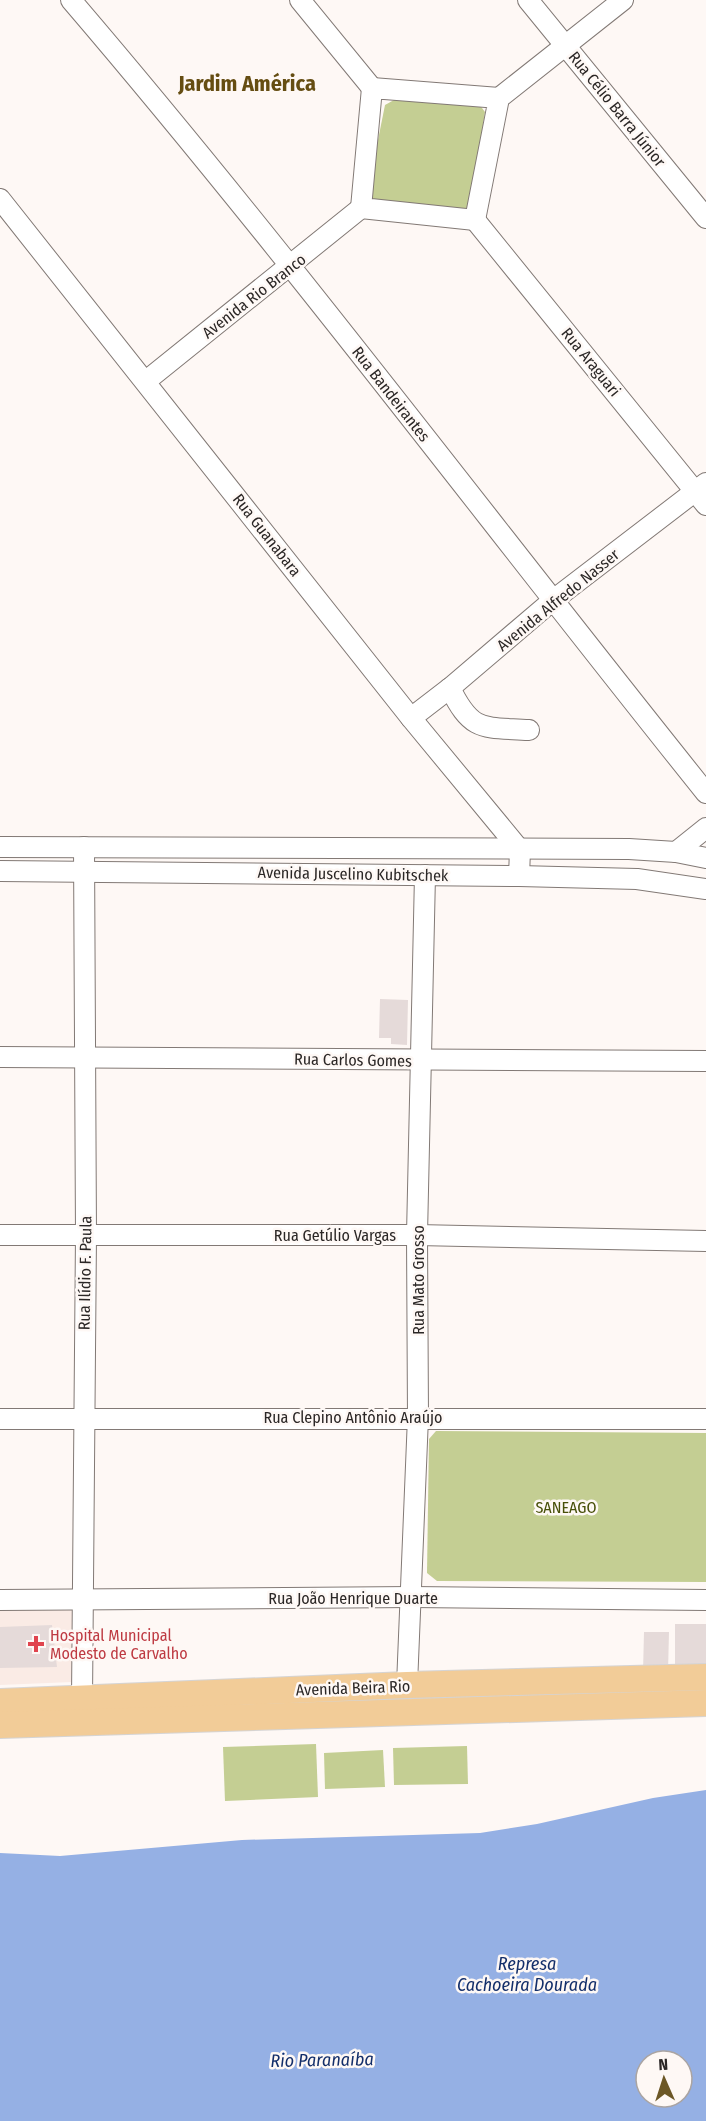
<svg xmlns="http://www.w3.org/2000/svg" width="706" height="2121" viewBox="0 0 706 2121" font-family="'Fira Sans Condensed',sans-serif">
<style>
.built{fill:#faebe5}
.green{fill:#c4ce93}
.water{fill:#95b0e4;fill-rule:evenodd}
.building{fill:#e5dad9}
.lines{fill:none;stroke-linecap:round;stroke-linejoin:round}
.minor-casing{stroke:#827975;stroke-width:22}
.major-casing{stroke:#d5d4d4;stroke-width:28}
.minor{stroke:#fff;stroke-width:20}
.major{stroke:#f2cc98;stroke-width:26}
.health-dot{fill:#e0444e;stroke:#fef8f5;stroke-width:2}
.labels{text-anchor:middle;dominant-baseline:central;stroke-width:5;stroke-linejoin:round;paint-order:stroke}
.street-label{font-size:16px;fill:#2b2726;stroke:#fef8f5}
.park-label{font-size:16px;fill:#485009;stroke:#fef8f5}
.health-label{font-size:16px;fill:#be3a42;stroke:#fef8f5;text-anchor:start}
.water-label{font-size:18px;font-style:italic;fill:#132e6a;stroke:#fef8f5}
.district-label{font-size:22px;font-weight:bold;fill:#654d12;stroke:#fef8f5}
</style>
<rect width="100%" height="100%" fill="#fef8f5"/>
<path class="built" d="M73,1605L72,1682L0,1685V1606Z"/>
<g class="green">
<path d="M394,100L479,104L485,112L471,203L465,210L373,203L367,195L385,105Z"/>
<path d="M436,1431L706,1433V1582L437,1581L427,1573L429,1439Z"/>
<path d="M316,1744L318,1797L225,1801L223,1747Z"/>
<path d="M467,1746L468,1784L394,1785L393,1748Z"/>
<path d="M383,1750L385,1787L325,1789L324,1753Z"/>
</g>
<path class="water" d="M706,1790V2121H0V1853L60,1856L242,1840L480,1833L537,1824L653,1798ZM646,2061H682V2097H646Z"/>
<g class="building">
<path d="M380,999L408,1000L407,1045L391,1044V1038H379Z"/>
<rect x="675" y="1624" width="31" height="40"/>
<path d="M52,1625L57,1667L0,1668V1627Z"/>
<path d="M644,1632H669L668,1672H643Z"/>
</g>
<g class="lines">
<g class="minor-casing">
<g id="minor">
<path d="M71,0C291,257 494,529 706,793"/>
<path d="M300,0L372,88"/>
<path d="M528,0L706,218"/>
<path d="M372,88L499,98L475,220L361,208Z"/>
<path d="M499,98L623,0"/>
<path d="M0,199L411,718L520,850L519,876"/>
<path d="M475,220L706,505"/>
<path d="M146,381L361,208"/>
<path d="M450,688C472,733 483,727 529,730"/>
<path d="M411,718L450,688L552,601L706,483"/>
<path d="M0,847L629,849L676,852L706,858"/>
<path d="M676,852L706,828"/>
<path d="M0,871L519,876L637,879L706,889"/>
<path d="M0,1057L706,1061"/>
<path d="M0,1235H417L706,1241"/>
<path d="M0,1419H706"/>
<path d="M0,1600L412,1597L706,1600"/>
<path d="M407,1685L418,1417L417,1235L425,875"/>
<path d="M82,1699L86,1235L84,847"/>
</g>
</g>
<g class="major-casing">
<g id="major">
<path d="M0,1702L407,1685L706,1677"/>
<path d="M0,1725L706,1703"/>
</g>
</g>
<use href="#minor" class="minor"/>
<use href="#major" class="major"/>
</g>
<path class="health-dot" d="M33 1635h6v6h6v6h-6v6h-6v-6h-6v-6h6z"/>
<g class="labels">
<g class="street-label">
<text transform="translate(617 109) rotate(51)">Rua Célio Barra Júnior</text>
<text transform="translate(254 296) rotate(-38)">Avenida Rio Branco</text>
<text transform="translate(591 362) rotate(51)">Rua Araguari</text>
<text transform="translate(391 394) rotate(52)">Rua Bandeirantes</text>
<text transform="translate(267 535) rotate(52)">Rua Guanabara</text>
<text transform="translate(558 600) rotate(-39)">Avenida Alfredo Nasser</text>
<text transform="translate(353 874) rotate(1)">Avenida Juscelino Kubitschek</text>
<text transform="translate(353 1060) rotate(1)">Rua Carlos Gomes</text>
<text x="335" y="1235">Rua Getúlio Vargas</text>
<text transform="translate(85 1273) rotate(-89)">Rua Ilídio F. Paula</text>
<text transform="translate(418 1280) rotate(-90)">Rua Mato Grosso</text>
<text x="353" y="1417">Rua Clepino Antônio Araújo</text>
<text x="353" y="1598">Rua João Henrique Duarte</text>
<text transform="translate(353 1688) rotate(-2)">Avenida Beira Rio</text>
</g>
<g class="park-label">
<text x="566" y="1507">SANEAGO</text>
</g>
<g class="health-label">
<text x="50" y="1635">Hospital Municipal<tspan x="50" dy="18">Modesto de Carvalho</tspan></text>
</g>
<g class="water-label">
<text x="527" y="1964">Represa<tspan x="527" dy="21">Cachoeira Dourada</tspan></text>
<text transform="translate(322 2060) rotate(-1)">Rio Paranaíba</text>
</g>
<g class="district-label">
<text x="247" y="83">Jardim América</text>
</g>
</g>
<g transform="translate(664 2079) rotate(357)"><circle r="28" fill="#fef8f5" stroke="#aaa4a2" stroke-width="1.5"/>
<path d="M0-4.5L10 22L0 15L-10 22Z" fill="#6c5726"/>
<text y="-9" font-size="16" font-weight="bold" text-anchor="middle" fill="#2b2726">N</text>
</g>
</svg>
